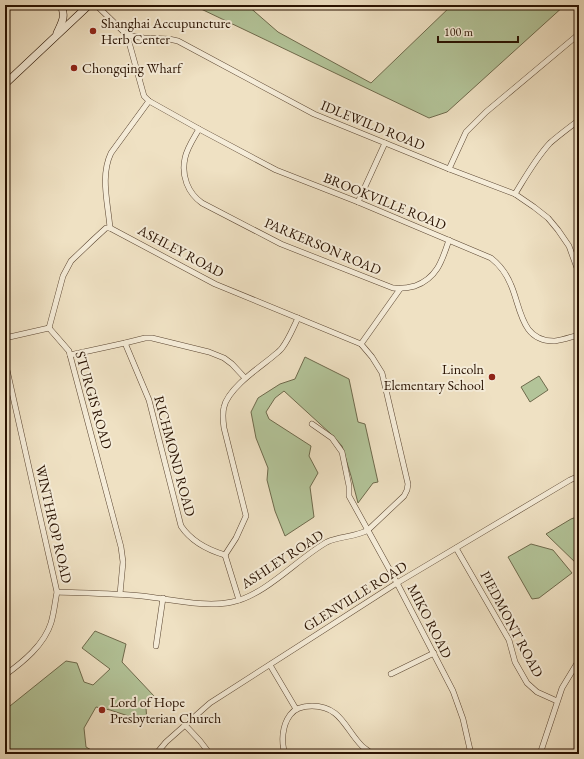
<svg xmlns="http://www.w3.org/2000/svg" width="584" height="759" viewBox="0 0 584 759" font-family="'EB Garamond',serif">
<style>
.green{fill:#b3c499;stroke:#6e6a4c}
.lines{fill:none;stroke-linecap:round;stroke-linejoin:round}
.street-casing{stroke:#5a4531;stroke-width:6}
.secondary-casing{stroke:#281100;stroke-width:8}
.street{stroke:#f5ecd8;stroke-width:5}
.secondary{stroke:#f5ecd8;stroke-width:7}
.poi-dot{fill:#8f2418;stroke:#f5ecd8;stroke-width:1.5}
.labels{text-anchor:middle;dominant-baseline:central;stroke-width:4;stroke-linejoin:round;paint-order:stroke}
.poi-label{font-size:14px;fill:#281100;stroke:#f5ecd8;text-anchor:start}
.street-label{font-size:14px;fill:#281100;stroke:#f5ecd8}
</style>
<rect width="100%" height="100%" fill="#efe1c3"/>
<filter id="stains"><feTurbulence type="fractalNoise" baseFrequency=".005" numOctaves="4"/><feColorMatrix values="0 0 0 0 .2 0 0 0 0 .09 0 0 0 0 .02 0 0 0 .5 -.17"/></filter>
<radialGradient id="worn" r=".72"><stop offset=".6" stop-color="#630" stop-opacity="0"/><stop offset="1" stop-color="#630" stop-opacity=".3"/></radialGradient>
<g class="green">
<path d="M203,5H247L278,32L371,83L452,5H565L447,112L429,118L199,8Z"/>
<path d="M305,357L349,379L358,422L365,424L378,482L373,483L358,503L351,476L342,446L331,434L284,391L275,398L266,412L269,419L311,446L309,456L318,473L310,487L314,517L285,536L275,511L267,480L268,468L256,438L251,412L258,398L280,384L295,379Z"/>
<path d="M539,376L548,390L530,402L521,387Z"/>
<path d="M579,516V566L546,534L571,519Z"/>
<path d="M531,544L553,550L572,573L539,598L532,599L508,557Z"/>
<path d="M95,631L126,644L122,662L154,696L146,708L147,722L110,710L96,707L84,728L86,747L98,754H5V710L66,661L77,663L84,682L93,685L110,669L82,648Z"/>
</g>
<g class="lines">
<g class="street-casing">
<g id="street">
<path d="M96,5L127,35L144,96L149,101L199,129L276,170L358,202L491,258C500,265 507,275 511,285C521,308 521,342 555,341C563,340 571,337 579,335"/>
<path d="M127,35L144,38L169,39L178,41L314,114L449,169L515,194L534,207L548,218L558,230L569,246L577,268L579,276"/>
<path d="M199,129C194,138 187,148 185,158C181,176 188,193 202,203L281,244L393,288C401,289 408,288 415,286C437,278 442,261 449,240"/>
<path d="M449,169L466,132L486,112L579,34"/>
<path d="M515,194C526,176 536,158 550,143C559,135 570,127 579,120"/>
<path d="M358,202L385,143"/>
<path d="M110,228C108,203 100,176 111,153L149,101"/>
<path d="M49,328L69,351L70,355L121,547L123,562L120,594"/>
<path d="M49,328L63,276L71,261L93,240L106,228H110"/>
<path d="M5,338L49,328"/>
<path d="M125,343L149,400L181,526C191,541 208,550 225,555"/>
<path d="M361,344L400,289"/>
<path d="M70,355L125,343L145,338H152L209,352L224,358L232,364L245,378"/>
<path d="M5,361L57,592C55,602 54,613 51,623C44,645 23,662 5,675"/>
<path d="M312,424L332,438L342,452L349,486V496L397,583L453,691L463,719L471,754"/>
<path d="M456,548L509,640L515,662L527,683L537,692L557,701"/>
<path d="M225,555L236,538L246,516L224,428C223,421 222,414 224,407C228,389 257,369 271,358C274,355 279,352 282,348C289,339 293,328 298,318"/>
<path d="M225,555L239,600"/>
<path d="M57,592C85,593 114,593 142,596C170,599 205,608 232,602C266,595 297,559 327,542C340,536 356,537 368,530L404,496L407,490L408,484L382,373L372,357L361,344L215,284L110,228"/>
<path d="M156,646L163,598"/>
<path d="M270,665L296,709"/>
<path d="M391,674L434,653"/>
<path d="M185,725L200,741L210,754"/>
<path d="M156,754L166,742L210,703L397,583L570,480L579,476"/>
<path d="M285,754C281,742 282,726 290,715C295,708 303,706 312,706C341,706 345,729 362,746C365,749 369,751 372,754"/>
<path d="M540,754L562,688L579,660"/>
</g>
</g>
<g class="secondary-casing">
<g id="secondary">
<path d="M57,33C62,22 66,17 61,5"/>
<path d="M5,84L89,5"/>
</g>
</g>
<use href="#street" class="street"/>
<use href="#secondary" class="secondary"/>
</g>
<g class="poi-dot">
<circle cx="93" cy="31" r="4"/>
<circle cx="74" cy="68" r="4"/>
<circle cx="492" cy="377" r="4"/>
<circle cx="102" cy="710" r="4"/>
</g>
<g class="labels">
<g class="poi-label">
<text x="101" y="23">Shanghai Accupuncture<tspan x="101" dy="16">Herb Center</tspan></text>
<text x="82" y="68">Chongqing Wharf</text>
<text x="484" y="369" text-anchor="end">Lincoln<tspan x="484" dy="16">Elementary School</tspan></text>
<text x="110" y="702">Lord of Hope<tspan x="110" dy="16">Presbyterian Church</tspan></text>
</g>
<g class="street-label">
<text transform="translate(373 125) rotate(22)">IDLEWILD ROAD</text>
<text transform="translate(385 201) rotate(22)">BROOKVILLE ROAD</text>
<text transform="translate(323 246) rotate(23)">PARKERSON ROAD</text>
<text transform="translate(181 251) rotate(28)">ASHLEY ROAD</text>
<text transform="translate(94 400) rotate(74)">STURGIS ROAD</text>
<text transform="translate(175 456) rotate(75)">RICHMOND ROAD</text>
<text transform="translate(54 524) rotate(77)">WINTHROP ROAD</text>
<text transform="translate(282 559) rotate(-33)">ASHLEY ROAD</text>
<text transform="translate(355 596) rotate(-32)">GLENVILLE ROAD</text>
<text transform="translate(430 621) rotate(63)">MIKO ROAD</text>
<text transform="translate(512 624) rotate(62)">PIEDMONT ROAD</text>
</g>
</g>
<rect width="584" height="759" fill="none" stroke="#efe1c3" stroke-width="20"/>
<rect x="6" y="6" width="572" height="747" fill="none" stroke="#281100" stroke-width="2"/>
<rect x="10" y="10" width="564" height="739" fill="none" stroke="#281100"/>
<path d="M438 36v6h80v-6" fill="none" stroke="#281100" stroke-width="2"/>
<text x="444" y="36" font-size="12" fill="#281100" stroke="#f5ecd8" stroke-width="3" paint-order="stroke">100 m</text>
<rect width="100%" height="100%" filter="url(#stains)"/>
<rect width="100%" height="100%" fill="url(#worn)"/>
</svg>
